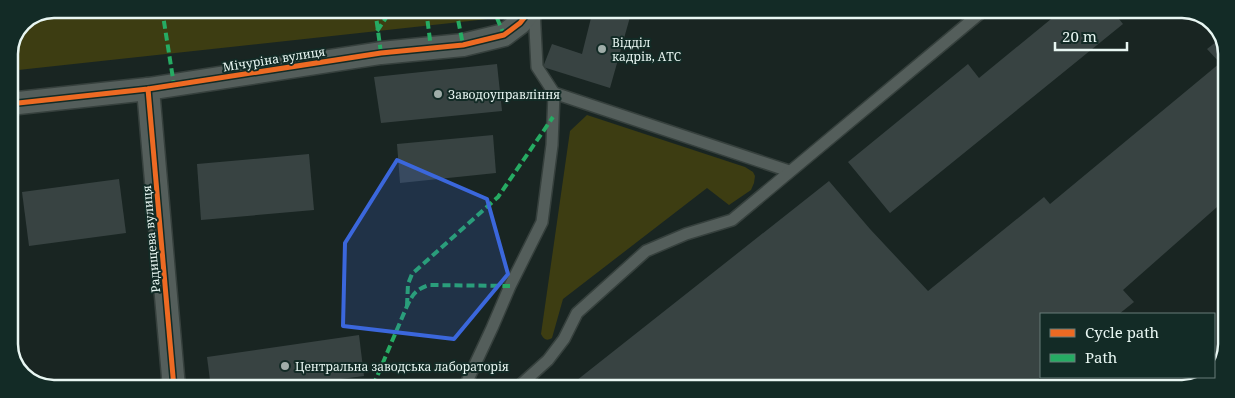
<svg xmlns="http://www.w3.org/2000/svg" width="1235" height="398" viewBox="0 0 1235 398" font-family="'Noto Serif',serif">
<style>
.green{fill:#3d3d12}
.building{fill:#384342}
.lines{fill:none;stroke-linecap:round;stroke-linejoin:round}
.lane-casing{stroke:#36403d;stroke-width:14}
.street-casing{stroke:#36403d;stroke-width:25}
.lane{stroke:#545e5b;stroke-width:11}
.street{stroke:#545e5b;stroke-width:22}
.quiet{stroke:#26ab63;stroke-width:4;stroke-dasharray:8 4;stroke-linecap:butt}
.cycleway-casing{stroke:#132b26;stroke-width:8}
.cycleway{stroke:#ed6a23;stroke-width:5}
.marked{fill:#3b67dc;fill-opacity:0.2;stroke:#3b67dc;stroke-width:4;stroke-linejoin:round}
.poi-dot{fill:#a0ada9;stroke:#132b26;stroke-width:2}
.labels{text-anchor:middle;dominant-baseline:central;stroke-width:4;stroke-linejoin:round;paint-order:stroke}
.poi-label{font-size:12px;fill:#e8f6f2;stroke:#132b26;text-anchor:start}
.street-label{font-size:12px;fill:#e8f6f2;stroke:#132b26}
.rim{fill:none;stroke:#e8f6f2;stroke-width:2.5}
</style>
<rect width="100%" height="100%" fill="#192522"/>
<g class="green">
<path d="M54,9H507L497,18L9,71V54L22,22Z"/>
<path d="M587,115L745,167L753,172L755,176L754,183L751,190L729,205L707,188L563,299L552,338C547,341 544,340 541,334L570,131Z"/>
</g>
<g class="building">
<path d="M593,10H632L610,88L543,67L552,44L582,54Z"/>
<path d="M677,10H714L712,19Z"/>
<path d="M1062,10H1112L1123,24L890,213L848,162L968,64L979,78Z"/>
<path d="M1221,38L1226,51L1225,200L1123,290L1134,302L1119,314H1041V377L1026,389L567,388L829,181L870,229L928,291L1044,197L1050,204L1220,63L1207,49Z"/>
<path d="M497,64L502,111L381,123L374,77Z"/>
<path d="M493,135L496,173L400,183L397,144Z"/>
<path d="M309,154L314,210L201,220L197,164Z"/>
<path d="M119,179L126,233L29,246L22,192Z"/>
<path d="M359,335L364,376L270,388H211L207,357Z"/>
</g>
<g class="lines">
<g class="lane-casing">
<g id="lane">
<path d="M554,93L789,171"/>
<path d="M363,388L373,386"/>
<path d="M464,388L492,328L510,286L542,222L552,145L554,93L537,67L534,9"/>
<path d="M517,388L548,360L564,339L577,313L646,251L686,234L732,220L984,10"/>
</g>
</g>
<g class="street-casing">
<g id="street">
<path d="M148,89L174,388"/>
<path d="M9,104L148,89L381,53L463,45L504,35L520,23L531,9"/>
</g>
</g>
<use href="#lane" class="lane"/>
<use href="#street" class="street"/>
<g class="quiet">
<path d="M162,9L174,85"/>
<path d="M375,9L381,53"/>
<path d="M426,9L431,48"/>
<path d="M456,9L463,45"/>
<path d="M489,9L497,18L504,35"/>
<path d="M377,31L392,9"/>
<path d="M407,306L408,284L412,274L498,197L553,117"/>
<path d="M373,386L407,306C413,294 415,290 429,285L510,286"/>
</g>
<g class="cycleway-casing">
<g id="cycleway">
<path d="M148,89L174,388"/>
<path d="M9,104L148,89L381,53L463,45L504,35L520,23L531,9"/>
</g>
</g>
<use href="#cycleway" class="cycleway"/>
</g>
<path class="marked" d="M397,160L487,199L508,274L454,339L343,326L345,243Z"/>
<g class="poi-dot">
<circle cx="602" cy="49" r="5"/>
<circle cx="438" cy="94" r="5"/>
<circle cx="285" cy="366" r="5"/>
</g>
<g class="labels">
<g class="poi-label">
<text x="612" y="42">Відділ<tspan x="612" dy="14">кадрів, АТС</tspan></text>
<text x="448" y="94">Заводоуправління</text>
<text x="295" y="366">Центральна заводська лабораторія</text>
</g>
<g class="street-label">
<text transform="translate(274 59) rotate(-9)">Мічуріна вулиця</text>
<text transform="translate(151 239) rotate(-95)">Радищева вулиця</text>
</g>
</g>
<path d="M0 0H1235V398H0ZM54 18H1182A36 36 0 0 1 1218 54V344A36 36 0 0 1 1182 380H54A36 36 0 0 1 18 344V54A36 36 0 0 1 54 18Z" fill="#132b26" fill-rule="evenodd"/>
<path class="rim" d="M54 18H1182A36 36 0 0 1 1218 54V344A36 36 0 0 1 1182 380H54A36 36 0 0 1 18 344V54A36 36 0 0 1 54 18Z"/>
<rect x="1040" y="313" width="175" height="65" fill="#132b26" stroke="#687c78"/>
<rect x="1050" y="329" width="25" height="8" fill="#ed6a23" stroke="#687c78"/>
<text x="1085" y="338" font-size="15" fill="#e8f6f2">Cycle path</text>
<rect x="1050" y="354" width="25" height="8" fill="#26ab63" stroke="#687c78"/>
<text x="1085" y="363" font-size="15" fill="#e8f6f2">Path</text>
<path d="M1055 42v8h72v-8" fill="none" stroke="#e8f6f2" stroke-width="2.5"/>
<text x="1062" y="42" font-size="15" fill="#e8f6f2" stroke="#132b26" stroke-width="4" paint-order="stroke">20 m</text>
</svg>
